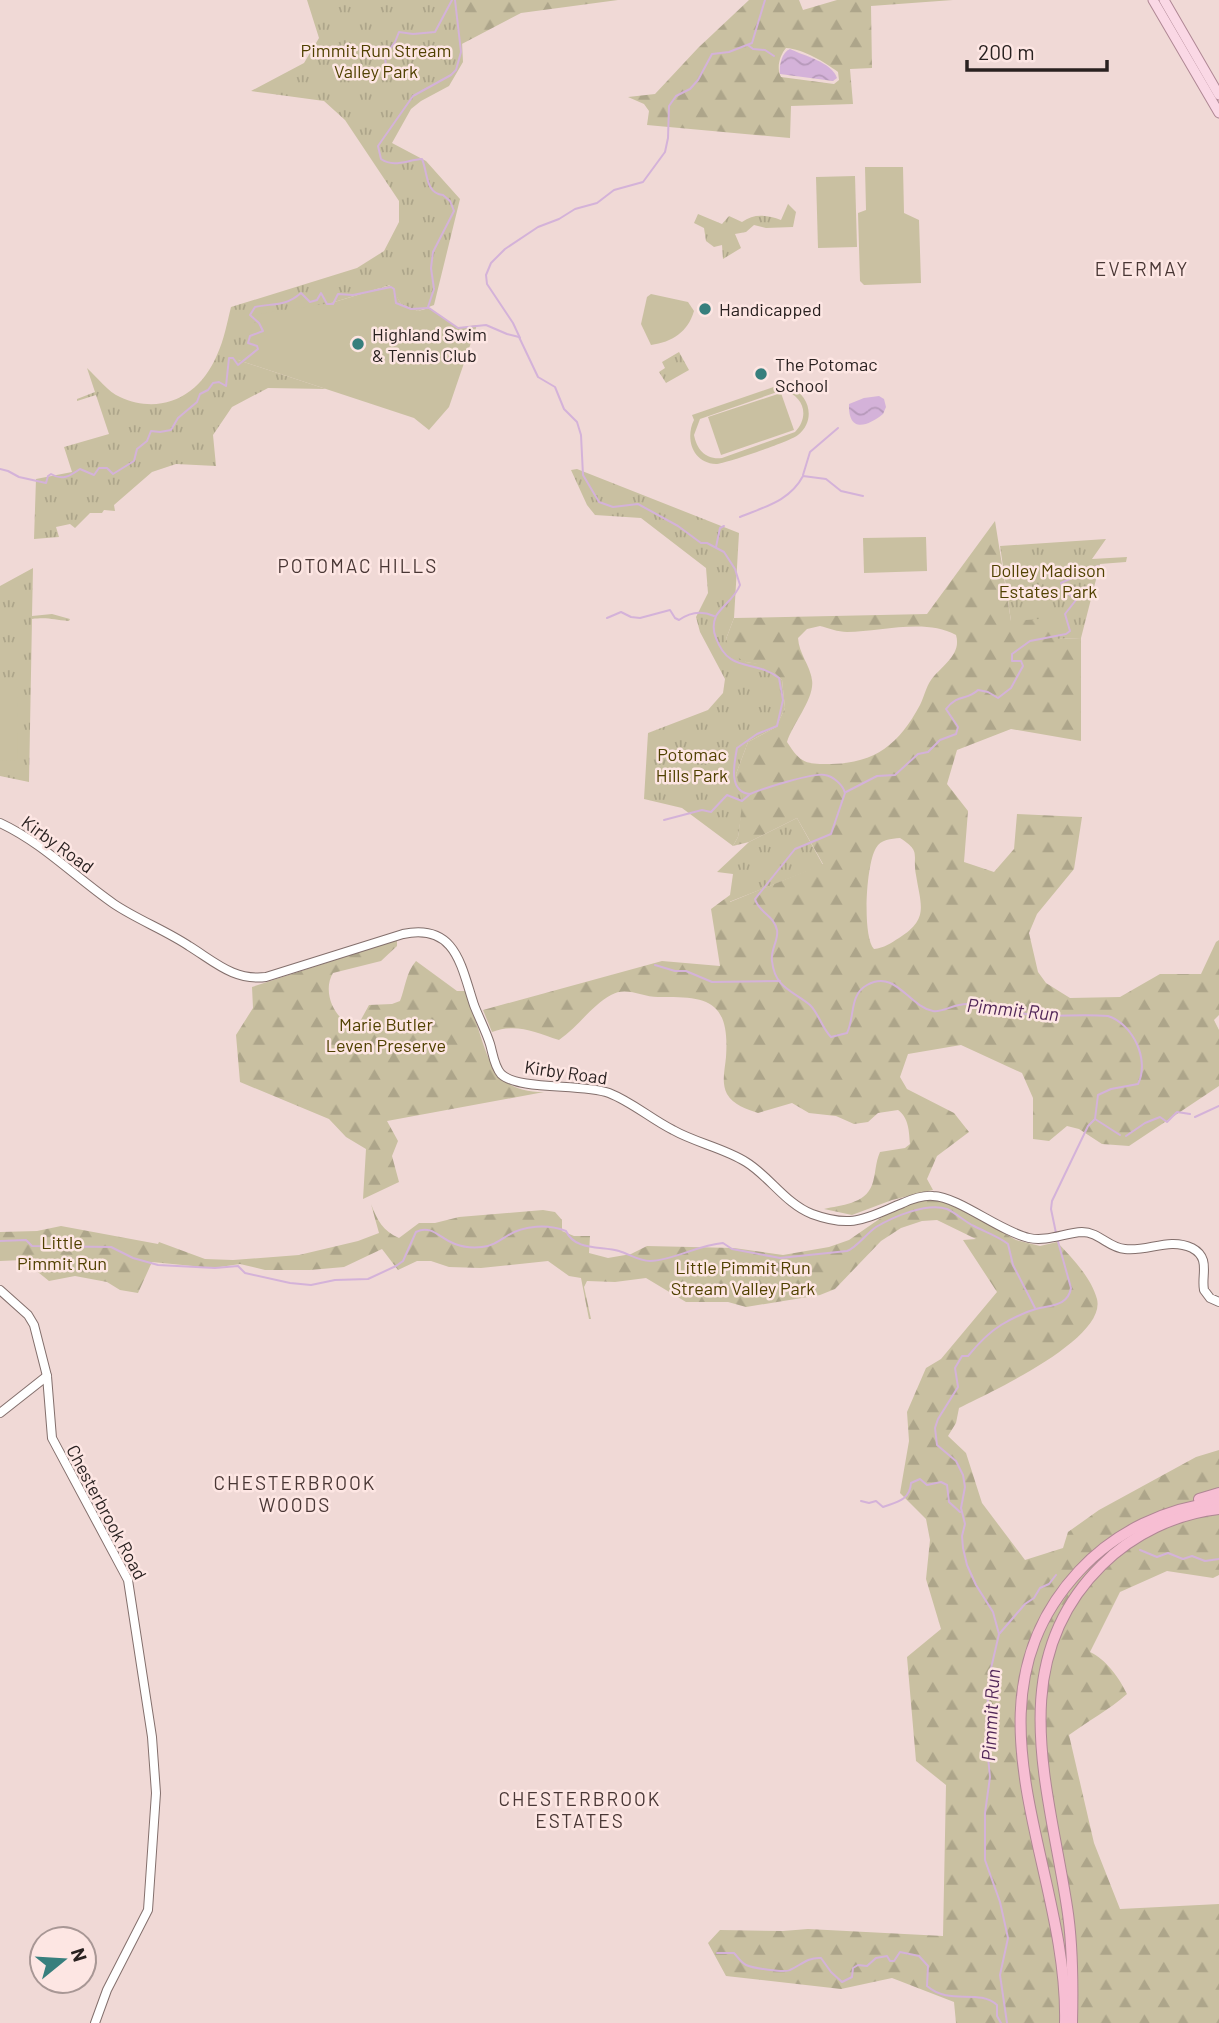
<svg xmlns="http://www.w3.org/2000/svg" width="1219" height="2023" viewBox="0 0 1219 2023" font-family="Barlow,sans-serif">
<style>
.grass{fill:url(#grass-tufts)}
.forest{fill:url(#forest-firs);fill-rule:evenodd}
.garden{fill:#c9c0a1;fill-rule:evenodd}
.water{fill:url(#water-waves)}
.lines{fill:none;stroke-linecap:round;stroke-linejoin:round}
.stream{stroke:#d4b2d9;stroke-width:2}
.secondary-casing{stroke:#836f6c;stroke-width:10}
.primary-casing{stroke:#af8794;stroke-width:11}
.highway-casing{stroke:#af8794;stroke-width:12}
.secondary{stroke:#fff;stroke-width:8}
.primary{stroke:#fad8e5;stroke-width:9}
.highway{stroke:#f7bed3;stroke-width:10}
.poi-dot{fill:#377f7d;stroke:#fde6e3;stroke-width:2.5}
.labels{text-anchor:middle;dominant-baseline:central;stroke-width:5;stroke-linejoin:round;paint-order:stroke}
.park-label{font-size:18px;fill:#504101;stroke:#fde6e3}
.poi-label{font-size:18px;fill:#292120;stroke:#fde6e3;text-anchor:start}
.street-label{font-size:18px;fill:#292120;stroke:#fde6e3}
.neighbourhood-label{font-size:19px;letter-spacing:2px;fill:#493735;stroke:#fde6e3}
.water-label{font-size:19px;font-style:italic;fill:#512658;stroke:#fde6e3}
</style>
<defs>
<pattern id="grass-tufts" width="24" height="20" patternUnits="userSpaceOnUse" patternTransform="scale(1.75)"><rect width="24" height="20" fill="#c9c0a1"/><path d="M3 7l-1-3M5 7V3M7 7l1-3M15 17l-1-3M17 17v-4M19 17l1-3" fill="none" stroke="#ada58a"/></pattern>
<pattern id="forest-firs" width="22" height="20" patternUnits="userSpaceOnUse" patternTransform="scale(1.75)"><rect width="22" height="20" fill="#c9c0a1"/><path d="M5 1l3.5 6h-7zM16 11l3.5 6h-7z" fill="#ada58a"/></pattern>
<pattern id="water-waves" width="16" height="10" patternUnits="userSpaceOnUse" patternTransform="scale(1.75)"><rect width="16" height="10" fill="#d4b2d9"/><path d="M0 5q4-4 8 0t8 0" fill="none" stroke="#b699ba"/></pattern>
</defs>
<rect width="100%" height="100%" fill="#f0d9d6"/>
<g class="grass">
<path d="M307,0H460L463,62L449,86L421,101L411,109L392,143L426,161L460,199L434,305L418,311L401,304L390,285L331,303L238,360L326,389L268,388L232,407L213,435L216,466L176,464L152,472L114,505L115,511L104,510L102,513H90L75,528L70,524L56,527L59,537L34,539L36,479L72,472L64,447L109,434L96,395L77,401V399L95,392L87,368C97,377 108,392 120,397C161,416 200,396 217,355C224,340 227,323 231,307L357,268L384,251L399,222V201L345,120L324,101L251,91L304,63L319,38Z"/>
<path d="M788,204L796,212L793,227L766,228L754,225L746,232L735,234L741,248L723,259L722,245L714,247L706,241L704,228L694,223L698,214L722,224L729,216L742,222C754,213 767,215 781,220Z"/>
<path d="M679,352L689,370L666,383L659,372L665,368L662,362Z"/>
<path d="M577,469L739,533L734,618L726,639L746,662L768,665L782,680L785,708L776,727L748,742L736,774L744,797L738,837L733,846L682,808L644,799L648,733L708,710L723,693L725,679L700,632L696,617L708,593L706,568L641,518L595,515L587,505L571,470Z"/>
<path d="M1106,539L1092,559L1127,557L1126,562L1100,564L1081,638L1056,639L1011,621L1000,546Z"/>
<path d="M33,568L32,616L52,614L70,619L69,621C53,620 49,617 32,619L29,782L0,776V586Z"/>
<path d="M797,818L823,865L729,902L733,874L717,872L749,842Z"/>
</g>
<g class="forest">
<path d="M456,0H618L521,13L458,46Z"/>
<path d="M749,0H799L803,10L837,0H953L871,6L872,68L850,69L853,104L791,106L790,138L647,125L649,111L644,104L628,97L655,94L698,48ZM786,48C803,49 825,62 838,72L839,80L834,84L781,77C776,68 780,55 786,48Z"/>
<path d="M995,521L1011,621L1053,618L1056,639L1081,638V741L1011,729L957,750L947,784L968,811L964,862L994,872L1014,849L1017,814L1082,817L1074,869L1037,914L1029,933L1038,972L1046,983L1070,998L1120,997L1160,974H1201L1216,942L1219,940V1015L1214,1020L1219,1030V1086L1129,1146L1102,1144L1079,1129L1067,1126L1049,1141L1033,1139V1098L1022,1073L961,1045L908,1054L900,1077L907,1089L954,1113L969,1132L937,1156L927,1179L933,1190L892,1200L852,1215L824,1209C841,1205 865,1204 872,1185C876,1174 875,1163 880,1152L905,1148L910,1144C909,1132 909,1118 898,1110L878,1113L868,1122L854,1124L836,1116L809,1113L792,1103L758,1113C747,1109 733,1105 727,1094C721,1083 725,1069 726,1057C730,1000 707,996 658,997C642,997 626,986 611,995C591,1006 578,1027 559,1040C534,1032 517,1023 492,1032L483,1010L662,961L720,966L711,909L730,895V902L823,864L797,818L749,842L733,846L738,837L743,797L736,774L748,742L776,727L785,708L782,680L768,666L746,662L733,655L726,639L734,618L927,614ZM820,626C828,628 838,632 847,632C880,632 925,618 956,635C962,655 941,666 931,680C926,687 924,697 920,705C899,744 876,763 831,764C806,764 801,764 787,742C793,723 815,698 812,680C810,665 799,654 798,638L807,629ZM900,838C922,852 912,854 916,875C921,906 929,919 899,938C891,943 884,948 874,949C862,936 866,864 876,848C881,839 891,839 900,838Z"/>
<path d="M397,940V946L381,961L333,973C321,993 336,1023 357,1027L369,1005L392,1004L400,1001C405,989 406,972 416,961L457,991H465C469,1003 474,1015 478,1028C490,1065 497,1092 544,1092L387,1121L398,1141L392,1156L399,1182L363,1199L366,1149L346,1137L329,1119L240,1082L236,1035L253,1008L252,987Z"/>
<path d="M927,1197L949,1202L1016,1240L1040,1246L1057,1242C1072,1258 1091,1277 1097,1299C1107,1339 989,1393 959,1408L956,1423L948,1436L966,1453L982,1503L1025,1560L1063,1548L1068,1532L1099,1510L1196,1457L1219,1450V1575L1213,1578L1167,1571L1120,1592L1090,1652C1106,1659 1120,1679 1127,1694C1109,1710 1088,1721 1069,1735L1094,1843L1120,1909L1219,1904V2023H956L954,2002L892,1978L841,1989L726,1976L708,1943L720,1930L783,1931L808,1929L943,1936L946,1785L916,1761L907,1657L941,1629L926,1579L930,1540L926,1519L900,1493L909,1441L907,1412L926,1368L941,1359L997,1292L963,1240L976,1239L937,1220L922,1221L901,1228L881,1241L835,1289L820,1295L746,1307L728,1302H686L646,1278L615,1282L587,1281L584,1287L591,1319H589L581,1278L569,1276L548,1261L481,1268L449,1267L431,1261H417L398,1270L382,1249L344,1267L310,1270H265L240,1264L213,1268L152,1262L138,1293L120,1290L107,1282L75,1276L49,1281L23,1260L0,1261V1232L37,1231L61,1226L158,1244L159,1242L205,1259L233,1260L299,1255L358,1241L379,1233L371,1204C377,1220 383,1231 399,1238L419,1223H435L459,1217L543,1210L555,1212L562,1220V1231L574,1236H590L589,1253L608,1258L631,1254L647,1246L734,1248L783,1255L829,1247L849,1240L888,1213L913,1201Z"/>
</g>
<g class="garden">
<path d="M865,167H903L904,213L919,220L921,283L864,285L860,281L858,213L866,210Z"/>
<path d="M855,176L857,247L818,248L816,177Z"/>
<path d="M391,285L401,304L418,311L429,308L458,328L477,325L449,407L429,430L414,418L238,360L259,314L331,303Z"/>
<path d="M651,294L688,302L694,311C688,332 672,342 651,345L641,324L647,297Z"/>
<path d="M791,381L792,385L790,387C810,395 816,421 798,435C791,441 725,464 716,464C692,463 685,438 694,420L692,415ZM783,390C804,396 810,416 795,432L722,458C706,460 697,450 694,435L700,419Z"/>
<path d="M781,393L794,430L721,455L708,417Z"/>
<path d="M926,537L927,571L864,573L863,538Z"/>
<path d="M0,679L18,680L17,761L0,760Z"/>
</g>
<g class="water">
<path d="M790,49C804,56 832,62 837,78L833,81L780,74C779,65 782,52 790,49Z"/>
<path d="M879,396L884,399L886,407L883,414C868,426 848,434 849,404L864,398Z"/>
</g>
<g class="lines">
<g class="stream">
<path d="M748,45L753,49L765,50L774,56"/>
<path d="M386,68L385,56L395,42L399,32L413,34L435,32L452,0"/>
<path d="M428,307L434,289L431,268L433,252L454,211L450,201L443,195C425,193 428,173 422,159C407,160 394,168 381,159L378,146L413,96L451,75L456,70L461,52L455,0"/>
<path d="M429,308L458,328L486,325L507,334L519,337L538,377L555,387L564,409L577,422L581,435L583,475L599,502L613,507L638,504L678,526L701,543H707L724,552L735,569L740,585C735,598 723,605 716,616C713,623 713,631 716,638C729,674 755,659 779,678L783,700L777,726L757,734L737,748C734,764 728,792 750,794C762,789 814,772 825,775C833,776 843,785 845,793L831,834L795,849L755,899C758,912 774,915 777,930C779,940 770,950 772,961C775,989 794,991 810,1005C819,1014 822,1028 831,1037L847,1033C855,1017 849,995 867,985C896,969 908,1006 933,1011C943,1013 954,1003 969,1004C979,1004 991,1004 1001,1007C1011,1010 1021,1014 1032,1015C1057,1017 1082,1014 1108,1016C1133,1024 1150,1060 1138,1084L1111,1089L1098,1095L1095,1119L1088,1126L1052,1201L1051,1209L1056,1233"/>
<path d="M520,338L513,323L487,284L486,275L491,263L505,249L538,227L559,219L575,209L597,203L614,190L643,182L665,152L668,138L669,106L676,96L690,89L698,80L712,54L729,52L752,43L765,0"/>
<path d="M0,469L8,471L19,477L46,483L48,476L51,474C62,481 70,476 80,469L94,475L99,468H107L113,474L134,461L137,449L147,441L151,431L160,432L171,430L178,418L197,402L200,394L208,390L213,383L219,382L226,386L229,358H233L238,365L258,349L257,346L248,343L250,336L263,331L259,323L250,315L255,307C273,303 285,307 301,293L310,302L317,300L321,293L327,304H333L338,294L353,295L391,287L394,289L396,303L411,309L428,308"/>
<path d="M803,475L810,452L838,428"/>
<path d="M740,517C764,507 790,501 803,476L826,479L841,491L863,496"/>
<path d="M716,547L720,528L724,526"/>
<path d="M607,618L621,612L631,617L640,618L670,610L675,618L679,620C690,612 701,610 714,616"/>
<path d="M846,792L877,776L895,775L918,754L928,752L940,740L956,734L958,727L946,709C958,693 967,701 978,690L988,692L998,698L1011,688L1023,666L1021,661H1012V654L1030,641L1066,634L1070,631L1065,614L1076,600L1063,589L1061,583L1098,566"/>
<path d="M664,820L702,810L711,812L727,795L742,801L749,795"/>
<path d="M655,965L675,971H686L712,982L780,981"/>
<path d="M1195,1117L1219,1106"/>
<path d="M1095,1119L1120,1135"/>
<path d="M1126,1136L1145,1123L1160,1117L1167,1122L1177,1112L1190,1114"/>
<path d="M0,1241L26,1240L32,1246L111,1247L133,1258L158,1265L215,1268L238,1266L245,1273L290,1283L311,1285L335,1280L368,1279L396,1266L403,1261L416,1232C432,1224 440,1239 455,1244C463,1247 474,1248 482,1247C492,1246 499,1241 507,1236C524,1225 548,1224 566,1231C575,1251 601,1246 619,1251C629,1254 639,1261 650,1261C674,1260 698,1245 723,1243L732,1249L780,1258L847,1251C856,1248 866,1234 876,1227C893,1217 927,1202 947,1209C956,1213 965,1222 974,1226C985,1232 998,1236 1008,1244L1013,1265L1035,1308"/>
<path d="M861,1501L869,1503L876,1501L883,1507C897,1502 910,1500 911,1483L920,1479L927,1485L941,1482L947,1485L949,1502L960,1512"/>
<path d="M1140,1550L1157,1557L1168,1553L1183,1559L1192,1556L1205,1561L1219,1559"/>
<path d="M1000,1633L1025,1604L1034,1598L1040,1588L1049,1584L1056,1575"/>
<path d="M717,1953H734C738,1957 740,1962 746,1965C752,1968 785,1973 790,1970C801,1965 808,1957 821,1958L831,1972L842,1982L852,1977L853,1968L858,1965L867,1966L876,1958L887,1956L890,1961H894L900,1952L919,1956L928,1966L927,1986C950,2006 978,1988 997,2005V2016L1001,2023"/>
<path d="M1007,2023L1000,1975L1008,1938L1000,1902L985,1860V1813L990,1777L986,1737L989,1677L999,1634L993,1612L976,1585L967,1565L963,1548L962,1536L965,1524L961,1508L965,1487L963,1475L956,1461L937,1445L935,1428L938,1419L958,1387L955,1368L962,1356H968C977,1345 988,1333 1001,1325C1011,1319 1025,1312 1036,1309C1051,1305 1068,1306 1071,1288L1057,1238"/>
</g>
<g class="secondary-casing">
<g id="secondary">
<path d="M0,823C43,843 75,877 114,904C138,920 165,930 189,946C215,962 234,981 266,977L403,934C456,923 461,966 474,1005C479,1018 486,1031 490,1044C493,1054 494,1066 501,1074C519,1091 582,1083 609,1093C632,1102 651,1119 673,1130C696,1143 724,1148 746,1162C769,1176 786,1204 812,1214C853,1229 866,1218 903,1203C912,1199 922,1195 933,1196C959,1197 999,1231 1029,1238C1046,1242 1065,1233 1082,1232C1099,1232 1109,1248 1125,1249C1148,1252 1169,1237 1192,1248C1211,1258 1201,1275 1204,1290L1210,1298L1219,1302"/>
<path d="M0,1290L28,1315L34,1325L47,1376L52,1438L128,1580L152,1737L156,1793L148,1910L107,1990L95,2023"/>
<path d="M0,1413L47,1376"/>
</g>
</g>
<g class="primary-casing">
<g id="primary">
<path d="M1153,0L1219,113"/>
<path d="M1164,0L1219,95"/>
</g>
</g>
<g class="highway-casing">
<g id="highway">
<path d="M1199,1499L1219,1493"/>
<path d="M1065,2023C1069,1867 954,1706 1079,1571C1116,1531 1166,1508 1219,1502"/>
<path d="M1072,2023C1073,1984 1073,1945 1067,1907C1049,1788 1003,1662 1102,1565C1133,1534 1175,1514 1219,1509"/>
</g>
</g>
<use href="#secondary" class="secondary"/>
<use href="#primary" class="primary"/>
<use href="#highway" class="highway"/>
</g>
<g class="poi-dot">
<circle cx="705" cy="309" r="7"/>
<circle cx="358" cy="344" r="7"/>
<circle cx="761" cy="374" r="7"/>
</g>
<g class="labels">
<g class="park-label">
<text x="376" y="50">Pimmit Run Stream<tspan x="376" dy="21">Valley Park</tspan></text>
<text x="1048" y="570">Dolley Madison<tspan x="1048" dy="21">Estates Park</tspan></text>
<text x="692" y="754">Potomac<tspan x="692" dy="21">Hills Park</tspan></text>
<text x="386" y="1024">Marie Butler<tspan x="386" dy="21">Leven Preserve</tspan></text>
<text x="62" y="1242">Little<tspan x="62" dy="21">Pimmit Run</tspan></text>
<text x="743" y="1267">Little Pimmit Run<tspan x="743" dy="21">Stream Valley Park</tspan></text>
</g>
<g class="poi-label">
<text x="719" y="309">Handicapped</text>
<text x="372" y="334">Highland Swim<tspan x="372" dy="21">&amp; Tennis Club</tspan></text>
<text x="775" y="364">The Potomac<tspan x="775" dy="21">School</tspan></text>
</g>
<g class="street-label">
<text transform="translate(58 844) rotate(36)">Kirby Road</text>
<text transform="translate(566 1072) rotate(8)">Kirby Road</text>
<text transform="translate(107 1512) rotate(62)">Chesterbrook Road</text>
</g>
<g class="neighbourhood-label">
<text x="1142" y="268">EVERMAY</text>
<text x="358" y="565">POTOMAC HILLS</text>
<text x="295" y="1482">CHESTERBROOK<tspan x="295" dy="22">WOODS</tspan></text>
<text x="580" y="1798">CHESTERBROOK<tspan x="580" dy="22">ESTATES</tspan></text>
</g>
<g class="water-label">
<text transform="translate(1013 1009) rotate(6)">Pimmit Run</text>
<text transform="translate(990 1715) rotate(-87)">Pimmit Run</text>
</g>
</g>
<g transform="translate(63 1960) rotate(72)"><circle r="33" fill="#fde6e3" stroke="#a89795" stroke-width="2"/>
<path d="M0-5L12 26L0 18L-12 26Z" fill="#377f7d"/>
<text y="-10" font-size="19" font-weight="bold" text-anchor="middle" fill="#292120">N</text>
</g>
<path d="M967 60v10h140v-10" fill="none" stroke="#292120" stroke-width="3.5"/>
<text x="978" y="60" font-size="21" fill="#292120" stroke="#fde6e3" stroke-width="5" paint-order="stroke">200 m</text>
</svg>
